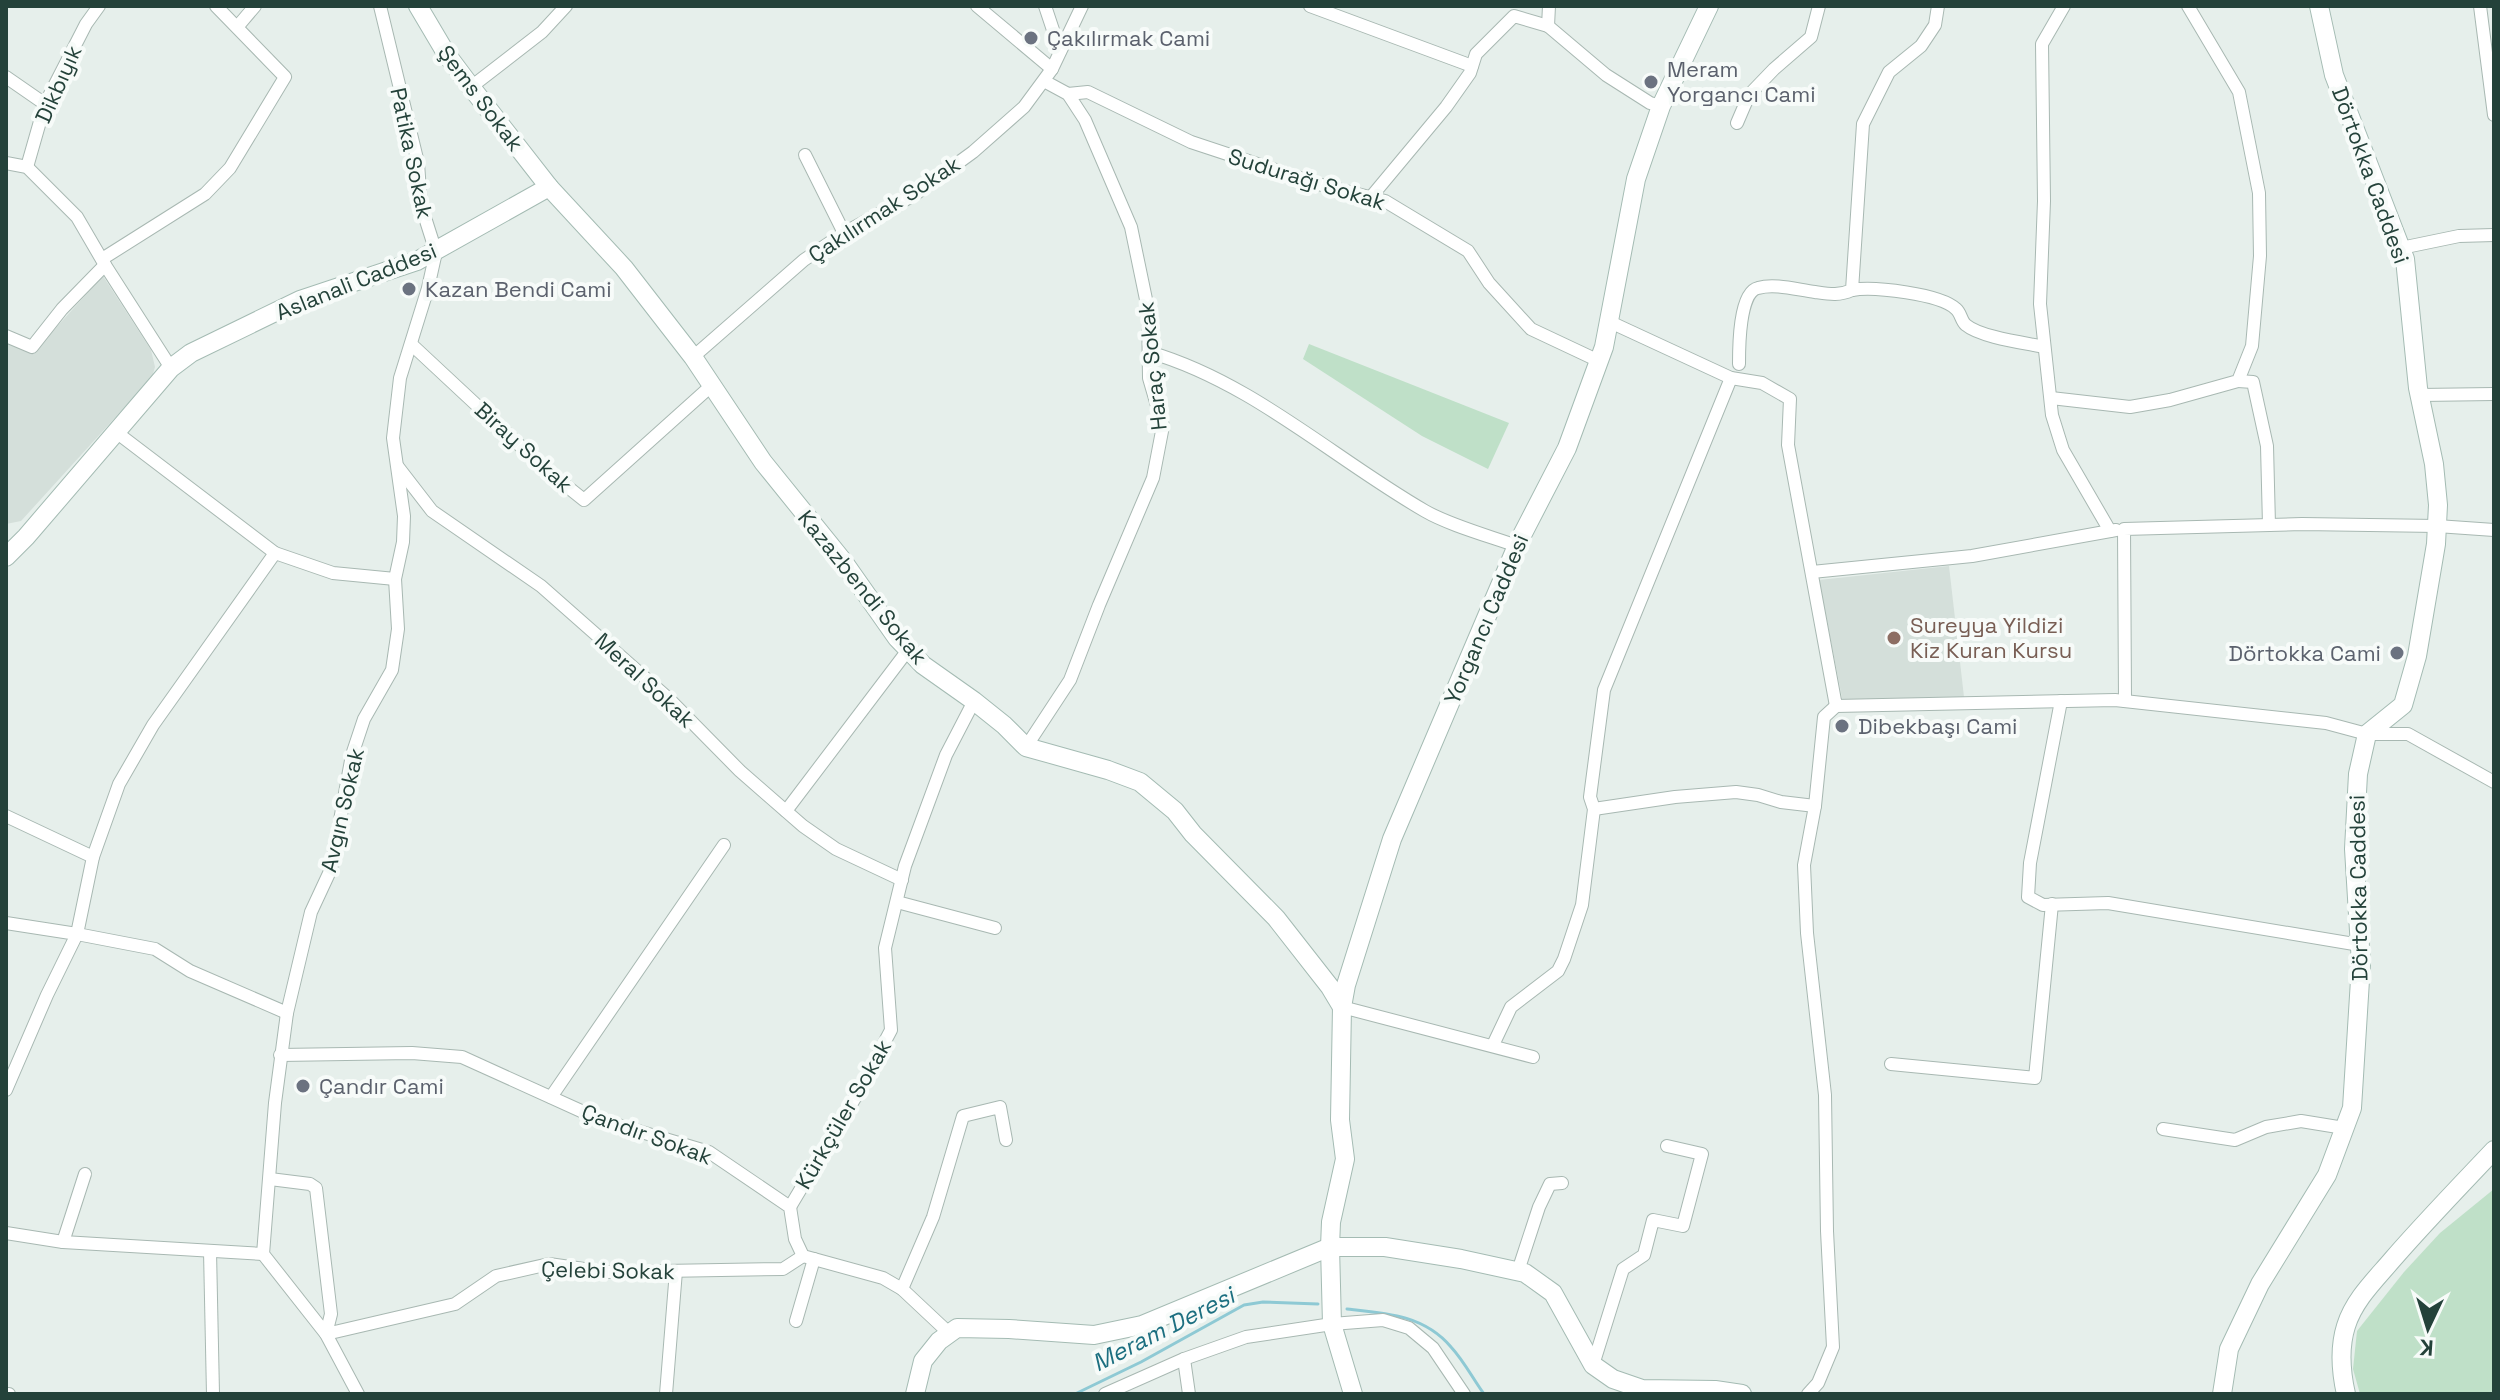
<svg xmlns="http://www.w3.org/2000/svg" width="2500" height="1400" viewBox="0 0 2500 1400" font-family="'Space Grotesk',sans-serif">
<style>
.built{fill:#d4dfda}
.green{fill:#bfe0c8}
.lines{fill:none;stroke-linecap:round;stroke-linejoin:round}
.stream{stroke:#8ec9d4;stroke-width:3}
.street-casing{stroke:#a8b8b2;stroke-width:14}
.secondary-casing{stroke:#a4bbb3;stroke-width:20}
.street{stroke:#fff;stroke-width:12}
.secondary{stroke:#fff;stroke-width:18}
.worship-dot{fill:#6b7280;stroke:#f7fbf9;stroke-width:3}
.education-dot{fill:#8d6e63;stroke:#f7fbf9;stroke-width:3}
.labels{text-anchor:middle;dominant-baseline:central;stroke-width:8;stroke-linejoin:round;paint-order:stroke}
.worship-label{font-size:22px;fill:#5b616d;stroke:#f7fbf9;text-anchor:start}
.street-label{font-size:22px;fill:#24423a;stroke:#f7fbf9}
.education-label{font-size:22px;fill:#785e54;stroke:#f7fbf9;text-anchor:start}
.water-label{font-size:24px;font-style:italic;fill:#1c6f80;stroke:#f7fbf9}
</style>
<rect width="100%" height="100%" fill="#e6efeb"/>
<g class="built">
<path d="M103,276L151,350L155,367L152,377L21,521L6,524V339L33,353Z"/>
<path d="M1949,566L1964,697L1843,703L1819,580Z"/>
</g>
<g class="green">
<path d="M1309,344L1509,423L1488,469L1422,436L1303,359Z"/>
<path d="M2494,1189V1394H2360L2353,1369L2357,1331L2404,1272L2440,1233Z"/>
</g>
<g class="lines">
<g class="stream">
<path d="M1347,1309C1386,1313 1424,1315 1451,1347C1464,1361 1473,1379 1484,1394"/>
<path d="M1075,1394L1141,1362L1244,1305L1263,1302L1318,1304"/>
</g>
<g class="street-casing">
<g id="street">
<path d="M977,6L1052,69"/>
<path d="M1045,6L1060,51"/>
<path d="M1310,6L1472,66"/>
<path d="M2064,6L2042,44L2044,201L2040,304L2052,415L2063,450L2110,531"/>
<path d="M2480,6L2494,115"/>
<path d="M238,26L255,6"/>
<path d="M1548,26L1549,6"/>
<path d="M6,77L45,104"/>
<path d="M471,87L542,32L566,6"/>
<path d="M1068,94L1088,92L1191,142L1318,184L1385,201L1468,251L1489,283L1531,329L1599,361"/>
<path d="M1737,123L1749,95L1774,69L1811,37L1819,6"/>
<path d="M805,155L844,233"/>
<path d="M6,163L27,167L77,217L105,265L171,368"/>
<path d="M27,167L45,104L86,24L99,6"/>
<path d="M1371,197L1446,107L1470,73L1476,54L1514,16L1548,26L1606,75L1650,103L1661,106"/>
<path d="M2401,248L2459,236L2494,235"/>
<path d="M102,259L205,194L230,168L285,77L216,6"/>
<path d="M1852,290C1873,286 1941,294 1956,309C1961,313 1961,321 1966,325C1980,337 2025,343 2044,347"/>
<path d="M1610,322L1731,378L1762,383L1790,399L1788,445L1836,706L2115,700L2326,723L2367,734H2408L2494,782"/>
<path d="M6,336L32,347L62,309L105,265"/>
<path d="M411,344L544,468L584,500L711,386"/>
<path d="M1149,352C1252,382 1333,458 1425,511C1449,525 1489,536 1517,546"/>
<path d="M693,357L804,260L844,233L914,195L973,152L1024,107L1052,69L1082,6"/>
<path d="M1739,364C1739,348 1739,292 1758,288C1775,283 1798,290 1815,292C1829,294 1839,296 1852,290L1863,124L1889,72L1921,46L1935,25L1938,6"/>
<path d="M2238,381L2253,382L2267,446L2269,525"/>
<path d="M2420,395L2494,394"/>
<path d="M2051,398L2130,407L2170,400L2238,381L2252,346L2260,256L2259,193L2239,92L2188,6"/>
<path d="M116,432L275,553L333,573L395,579"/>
<path d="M398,467L432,511L541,586L669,699L740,771L803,826L836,849L902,880"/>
<path d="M1812,572L1972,556L2116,530"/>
<path d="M2061,701L2030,863L2028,897L2043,905L2108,903L2360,945"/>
<path d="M2125,701L2124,529L2302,524L2437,526L2494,530"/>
<path d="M1026,747L1070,680L1099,605L1153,478L1163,426L1149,378L1148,309L1131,227L1085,120L1068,94L1044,81"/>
<path d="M1594,809L1675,797L1736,792L1758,795L1781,802L1815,806"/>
<path d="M786,811L908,650"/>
<path d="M6,816L93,857"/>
<path d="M897,902L995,928"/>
<path d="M6,923L77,934L155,949L190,971L287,1013"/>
<path d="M1342,1007L1533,1057"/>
<path d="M1493,1045L1511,1007L1558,971L1564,959L1582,905L1594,809L1590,797L1604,690L1731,378"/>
<path d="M280,1055L412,1053L462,1057L601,1120L709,1152L790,1207L795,1239L803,1256L883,1278L902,1289L950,1334"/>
<path d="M1891,1064L2035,1078L2052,904"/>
<path d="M6,1090L47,995L77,934L93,857L119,784L153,725L275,553"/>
<path d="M551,1097L724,845"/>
<path d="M2163,1129L2235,1140L2266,1127L2301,1121L2344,1128"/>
<path d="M270,1179L310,1184L316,1188L331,1314L326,1334L455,1304L496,1276L549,1264L605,1272L783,1269L803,1256"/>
<path d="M790,1207L855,1098L891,1030L885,948L905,866L946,755L974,701"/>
<path d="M6,1233L63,1242L263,1254"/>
<path d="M63,1242L85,1174"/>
<path d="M210,1251L213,1394"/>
<path d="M1518,1271L1539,1207L1550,1184L1562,1183"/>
<path d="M902,1289L933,1217L963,1116L1000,1107L1006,1140"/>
<path d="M796,1321L814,1259"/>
<path d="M1184,1359L1189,1394"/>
<path d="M1593,1365L1623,1269L1644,1255L1653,1220L1683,1226L1702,1154L1667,1146"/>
<path d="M6,1394H9"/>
<path d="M358,1394L326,1334L263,1254L275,1103L287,1013L311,912L331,869L352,755L364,719L392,670L398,629L395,579L403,542L404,516L393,438L400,378L428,288L436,252L421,205L418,163L380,6"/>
<path d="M666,1394L676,1271"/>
<path d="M1105,1394L1184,1359L1246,1337L1332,1324L1383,1320L1409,1328L1433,1348L1464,1394"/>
<path d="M1808,1394L1818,1383L1833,1347L1827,1231L1825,1095L1807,933L1804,865L1815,806L1824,717L1836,706"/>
</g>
</g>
<g class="secondary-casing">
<g id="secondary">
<path d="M418,6L447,55L471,87L549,187L624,268L693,357L763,462L843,561L897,638L923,665L974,701L1004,725L1026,747L1108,770L1140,782L1175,811L1193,834L1276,918L1330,987L1342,1007"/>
<path d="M6,557L26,537L171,368L191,353L300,300L417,261L549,187"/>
<path d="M915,1394L923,1361L939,1341L957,1328L1009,1329L1094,1335L1142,1325L1330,1247H1385L1461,1259L1525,1273L1553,1293L1593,1365L1613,1379L1642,1389L1715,1390L1742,1394"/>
<path d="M1353,1394L1332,1324L1330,1247L1331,1222L1345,1159L1340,1120L1342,1007L1346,985L1392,839L1519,541L1567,448L1604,347L1636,179L1661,106L1709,6"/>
<path d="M2222,1394L2229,1349L2260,1284L2327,1175L2352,1108L2361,964L2354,849L2358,774L2367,734L2403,705L2417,656L2436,544L2438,505L2434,464L2418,388L2405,259L2334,75L2319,6"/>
<path d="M2346,1394C2341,1372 2339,1348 2346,1326C2354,1300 2375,1280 2392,1260C2425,1222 2460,1186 2494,1150"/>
</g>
</g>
<use href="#street" class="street"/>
<use href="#secondary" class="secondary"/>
</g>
<g class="worship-dot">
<circle cx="1031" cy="38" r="8"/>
<circle cx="1651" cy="82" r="8"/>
<circle cx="409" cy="289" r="8"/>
<circle cx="2397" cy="653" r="8"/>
<circle cx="1842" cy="726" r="8"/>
<circle cx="303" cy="1086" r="8"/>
</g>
<circle class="education-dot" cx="1894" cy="638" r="8"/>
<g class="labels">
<g class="worship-label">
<text x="1047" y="38">Çakılırmak Cami</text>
<text x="1667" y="69">Meram<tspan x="1667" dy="25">Yorgancı Cami</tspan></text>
<text x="425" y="289">Kazan Bendi Cami</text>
<text x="2381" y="653" text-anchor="end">Dörtokka Cami</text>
<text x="1858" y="726">Dibekbaşı Cami</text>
<text x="319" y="1086">Çandır Cami</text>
</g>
<g class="street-label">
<text transform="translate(58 84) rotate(-66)">Dikbıyık</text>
<text transform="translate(481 98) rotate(53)">Şems Sokak</text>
<text transform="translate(412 153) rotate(78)">Patika Sokak</text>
<text transform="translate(2371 175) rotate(70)">Dörtokka Caddesi</text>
<text transform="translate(1307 179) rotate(17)">Sudurağı Sokak</text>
<text transform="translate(884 209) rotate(-33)">Çakılırmak Sokak</text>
<text transform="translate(356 281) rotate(-22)">Aslanali Caddesi</text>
<text transform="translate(1152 366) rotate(-96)">Haraç Sokak</text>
<text transform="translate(524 447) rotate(42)">Biray Sokak</text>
<text transform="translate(863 587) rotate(51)">Kazazbendi Sokak</text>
<text transform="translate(1486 619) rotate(-67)">Yorgancı Caddesi</text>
<text transform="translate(645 680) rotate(43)">Meral Sokak</text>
<text transform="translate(342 810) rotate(-77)">Avgın Sokak</text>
<text transform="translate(2358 888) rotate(-91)">Dörtokka Caddesi</text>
<text transform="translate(843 1114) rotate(-60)">Kürkçüler Sokak</text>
<text transform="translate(647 1134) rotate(20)">Çandır Sokak</text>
<text transform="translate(608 1270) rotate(1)">Çelebi Sokak</text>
</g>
<g class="education-label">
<text x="1910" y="625">Sureyya Yildizi<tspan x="1910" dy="25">Kiz Kuran Kursu</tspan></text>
</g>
<g class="water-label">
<text transform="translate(1163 1329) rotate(-27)">Meram Deresi</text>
</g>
</g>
<rect width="2500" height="1400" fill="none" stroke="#24423a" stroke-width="16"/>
<g transform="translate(2428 1328) rotate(184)" stroke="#f7fbf9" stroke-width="6" paint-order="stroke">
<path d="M0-6L14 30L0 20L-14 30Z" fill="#24423a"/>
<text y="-12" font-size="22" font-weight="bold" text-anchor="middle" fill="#24423a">K</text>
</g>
</svg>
